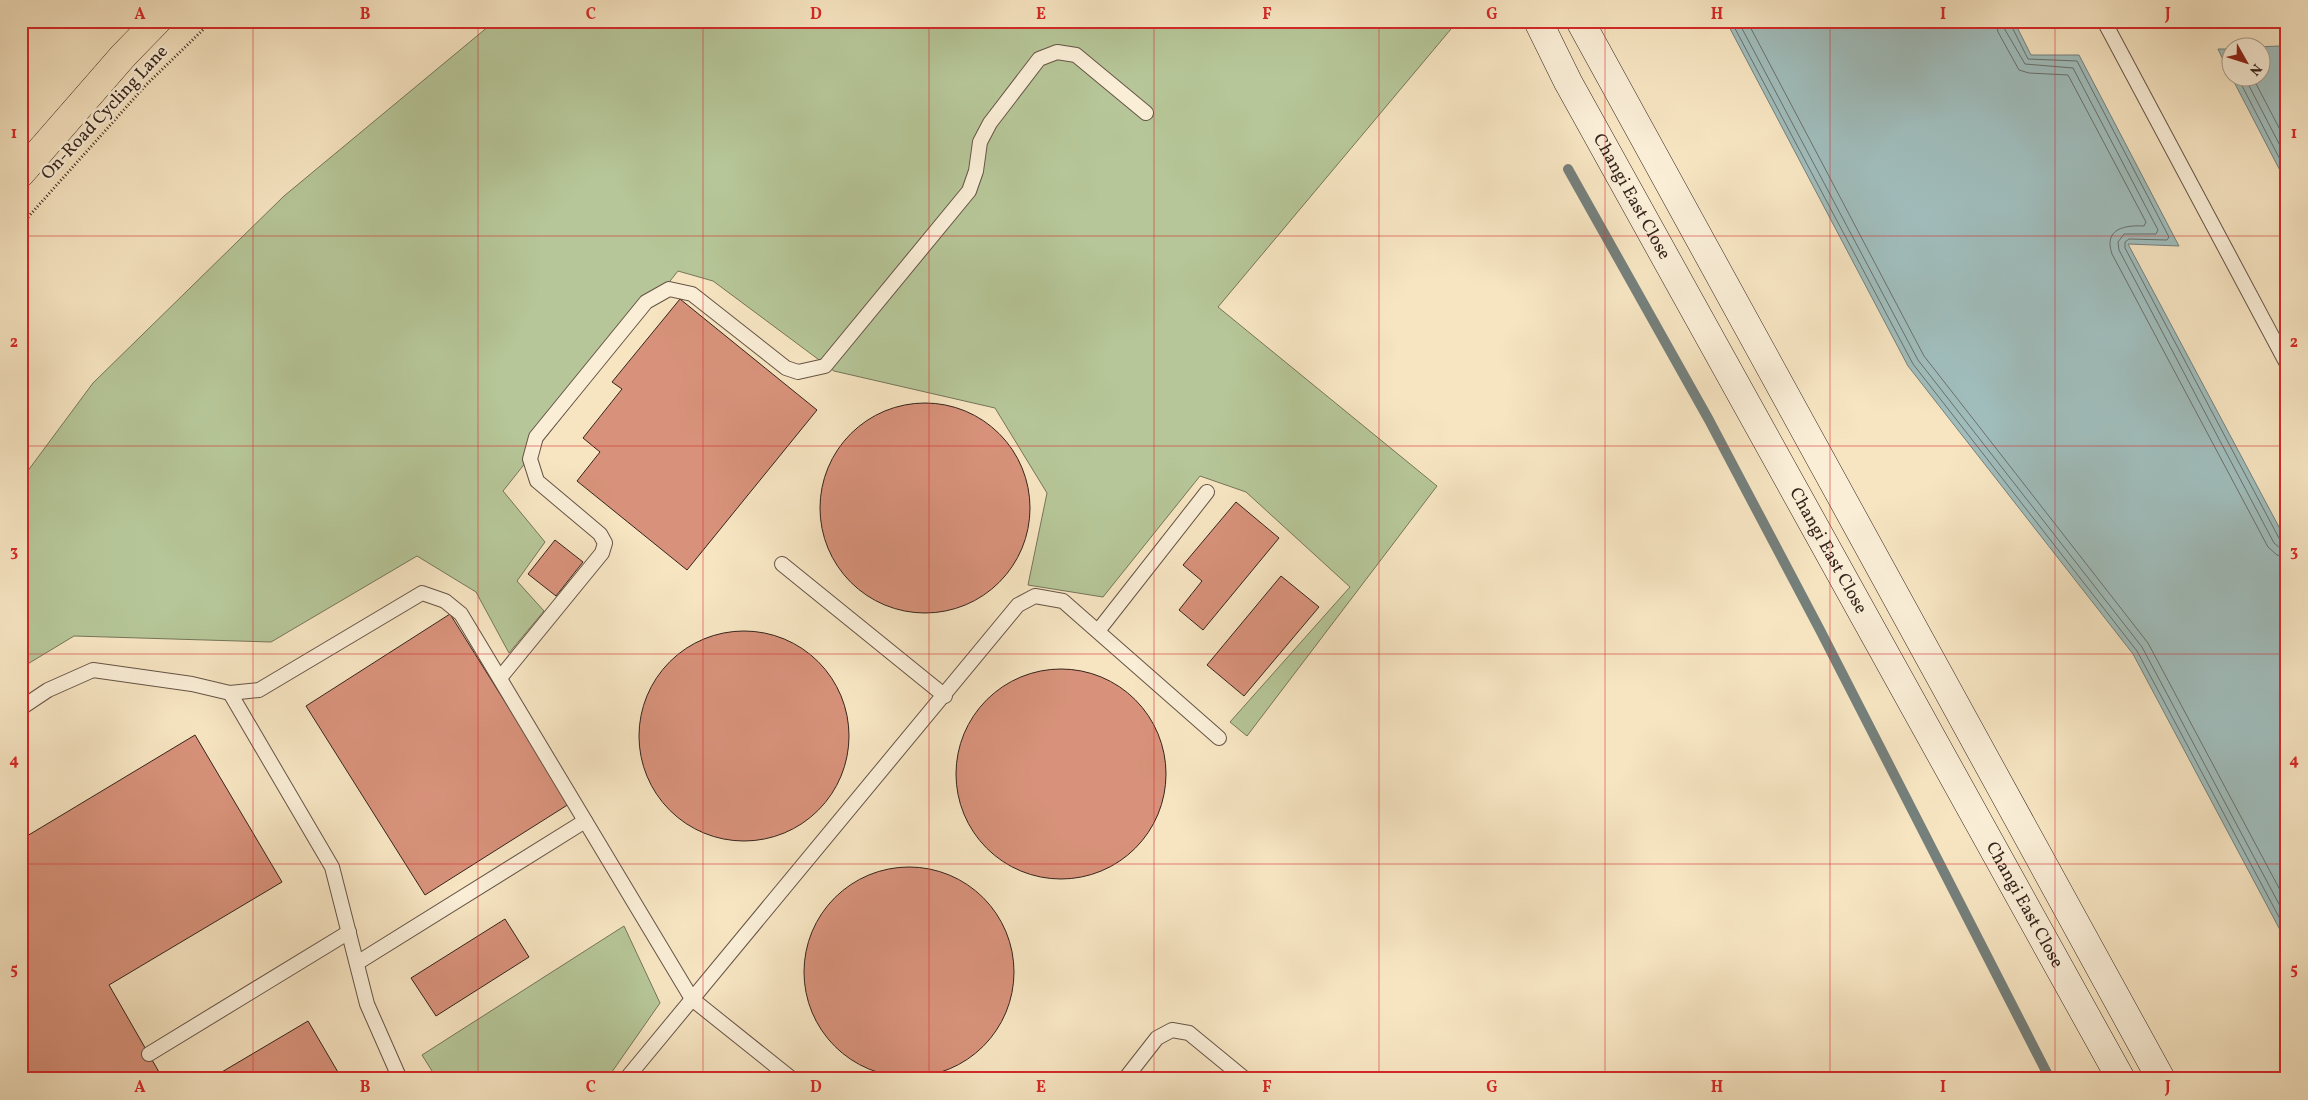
<svg xmlns="http://www.w3.org/2000/svg" width="2308" height="1100" viewBox="0 0 2308 1100" font-family="Vollkorn,serif">
<style>
.green{fill:#b6c698;stroke:#76755a}
.water{fill:#a0bdbc;stroke:#75807c}
.lines{fill:none;stroke-linecap:round;stroke-linejoin:round}
.shore{stroke:#6a706c;stroke-width:1}
.stream{stroke:#75807c;stroke-width:10}
.building{fill:#d8927b;stroke:#35241c}
.lane-casing{stroke:#665446;stroke-width:16}
.secondary-casing{stroke:#35241c;stroke-width:29}
.primary-casing{stroke:#35241c;stroke-width:29}
.path{stroke:#35241c;stroke-width:3;stroke-dasharray:1 2.5;stroke-linecap:butt}
.lane{stroke:#faeed7;stroke-width:14}
.secondary{stroke:#faeed7;stroke-width:28}
.primary{stroke:#f7e5c2;stroke-width:28}
.grid{fill:none;stroke:#d62828;stroke-width:1;stroke-opacity:0.55}
.labels{text-anchor:middle;dominant-baseline:central;stroke-width:5;stroke-linejoin:round;paint-order:stroke}
.street-label{font-size:18px;fill:#35241c;stroke:#faeed7}
.neatline{fill:none;stroke:#d62828;stroke-width:2}
.grid-label{font-size:16px;text-anchor:middle;font-weight:bold;fill:#d62828}
</style>
<rect width="100%" height="100%" fill="#f7e5c2"/>
<filter id="stains"><feTurbulence type="fractalNoise" baseFrequency=".004" numOctaves="4"/><feColorMatrix values="0 0 0 0 .2 0 0 0 0 .09 0 0 0 0 .02 0 0 0 .5 -.17"/></filter>
<radialGradient id="worn" r=".72"><stop offset=".6" stop-color="#630" stop-opacity="0"/><stop offset="1" stop-color="#630" stop-opacity=".3"/></radialGradient>
<g class="green">
<path d="M495,21H1447L1451,29L1218,307L1437,486L1247,736L1230,722L1350,587L1246,492L1200,476L1103,597L1028,585L1047,493L995,408L834,371L713,281L678,271L503,491L545,542L517,581L544,611L509,653L476,592L417,556L271,642L74,636L21,668V480L93,383L284,196Z"/>
<path d="M624,926L660,1003L607,1079H437L422,1055Z"/>
</g>
<g class="water">
<path d="M1726,21H2014L2031,55H2079L2179,246L2128,244L2287,542V943L2133,654L1908,366Z"/>
<path d="M2280,46L2287,59V184L2232,78H2260V48L2255,47Z"/>
<path d="M2218,49H2230V74Z"/>
</g>
<g class="lines">
<g class="shore">
<path d="M1731,21L1913,364L2137,651L2287,932"/>
<path d="M1738,21L1918,360L2142,647L2287,919"/>
<path d="M1747,21L1924,356L2148,643L2287,903"/>
<path d="M1996,21L1998,32L2019,70L2029,73L2068,75L2146,222L2144,226C2126,225 2103,228 2112,254L2268,547L2277,555L2287,557"/>
<path d="M2003,21L2004,28L2025,64L2073,68L2158,230L2156,234H2124L2118,242L2119,250L2274,543L2280,548L2287,549"/>
<path d="M2009,21L2028,59L2077,61L2169,237L2167,240L2129,239L2125,242V248L2280,540L2287,543"/>
<path d="M2238,78L2287,173"/>
<path d="M2245,78L2287,159"/>
<path d="M2253,78L2287,143"/>
</g>
<path class="stream" d="M1568,169L1709,420L1820,630L2050,1079"/>
</g>
<g class="building">
<path d="M680,299L817,410L687,570L577,481L600,452L583,438L622,389L612,382Z"/>
<circle cx="925" cy="508" r="105"/>
<path d="M1236,502L1279,538L1203,630L1179,610L1202,581L1183,565Z"/>
<path d="M555,540L583,562L556,596L528,574Z"/>
<path d="M1281,576L1319,607L1244,696L1207,665Z"/>
<path d="M450,614L569,804L425,895L306,706Z"/>
<circle cx="744" cy="736" r="105"/>
<circle cx="1061" cy="774" r="105"/>
<path d="M195,735L282,882L109,985L163,1079H21V837L22,839Z"/>
<circle cx="909" cy="972" r="105"/>
<path d="M505,919L529,957L436,1016L411,978Z"/>
<path d="M308,1021L342,1079H210Z"/>
</g>
<g class="lines">
<g class="lane-casing">
<g id="lane">
<path d="M2104,21L2287,364"/>
<path d="M782,564L945,696"/>
<path d="M1098,631L1207,492"/>
<path d="M500,678L602,553L605,543L600,534L537,481L530,459L536,437L646,302L669,289L692,294L786,368L798,372L825,366L969,191L976,171L980,142L990,123L1039,59L1057,52L1076,55L1146,113"/>
<path d="M230,693L332,867L367,1004L400,1079"/>
<path d="M21,708L48,690L93,670L192,684L230,693L259,690L422,593L445,601L461,614L692,999L792,1079"/>
<path d="M357,963L585,821"/>
<path d="M149,1054L349,932"/>
<path d="M626,1079L1018,605L1035,596L1063,601L1219,738"/>
<path d="M1125,1079L1157,1038L1172,1030L1189,1033L1245,1079"/>
</g>
</g>
<g class="secondary-casing">
<g id="secondary">
<path id="s1" d="M1538,21L1568,82L2121,1079"/>
<path d="M1580,21L2161,1079"/>
</g>
</g>
<g class="primary-casing">
<path id="primary" d="M21,173L123,56L157,21"/>
</g>
<path class="path" d="M21,225L146,85L212,21"/>
<use href="#lane" class="lane"/>
<use href="#secondary" class="secondary"/>
<use href="#primary" class="primary"/>
</g>
<path class="grid" d="M253,21V1079M478,21V1079M703,21V1079M929,21V1079M1154,21V1079M1379,21V1079M1605,21V1079M1830,21V1079M2055,21V1079M21,236H2287M21,446H2287M21,654H2287M21,864H2287"/>
<g class="labels">
<g class="street-label">
<text transform="translate(105 113) rotate(-47)">On-Road Cycling Lane</text>
<text stroke="none"><textPath href="#s1" startOffset="199">Changi East Close</textPath></text>
<text stroke="none"><textPath href="#s1" startOffset="604">Changi East Close</textPath></text>
<text stroke="none"><textPath href="#s1" startOffset="1009">Changi East Close</textPath></text>
</g>
</g>
<rect width="2308" height="1100" fill="none" stroke="#f7e5c2" stroke-width="55"/>
<g transform="translate(2246 62) rotate(129)"><circle r="24" fill="#faeed7" stroke="#ab9d8c"/>
<path d="M0-4L9 19L0 12L-9 19Z" fill="#8f2418"/>
<text y="-8" font-size="14" font-weight="bold" text-anchor="middle" fill="#35241c">N</text>
</g>
<rect x="28" y="28" width="2252" height="1044" class="neatline"/>
<g class="grid-label">
<text x="140" y="19">A</text>
<text x="365" y="19">B</text>
<text x="591" y="19">C</text>
<text x="816" y="19">D</text>
<text x="1041" y="19">E</text>
<text x="1267" y="19">F</text>
<text x="1492" y="19">G</text>
<text x="1717" y="19">H</text>
<text x="1943" y="19">I</text>
<text x="2168" y="19">J</text>
<text x="14" y="138">1</text>
<text x="2294" y="138">1</text>
<text x="14" y="347">2</text>
<text x="2294" y="347">2</text>
<text x="14" y="556">3</text>
<text x="2294" y="556">3</text>
<text x="14" y="765">4</text>
<text x="2294" y="765">4</text>
<text x="14" y="974">5</text>
<text x="2294" y="974">5</text>
<text x="140" y="1092">A</text>
<text x="365" y="1092">B</text>
<text x="591" y="1092">C</text>
<text x="816" y="1092">D</text>
<text x="1041" y="1092">E</text>
<text x="1267" y="1092">F</text>
<text x="1492" y="1092">G</text>
<text x="1717" y="1092">H</text>
<text x="1943" y="1092">I</text>
<text x="2168" y="1092">J</text>
</g>
<rect width="100%" height="100%" filter="url(#stains)"/>
<rect width="100%" height="100%" fill="url(#worn)"/>
</svg>
